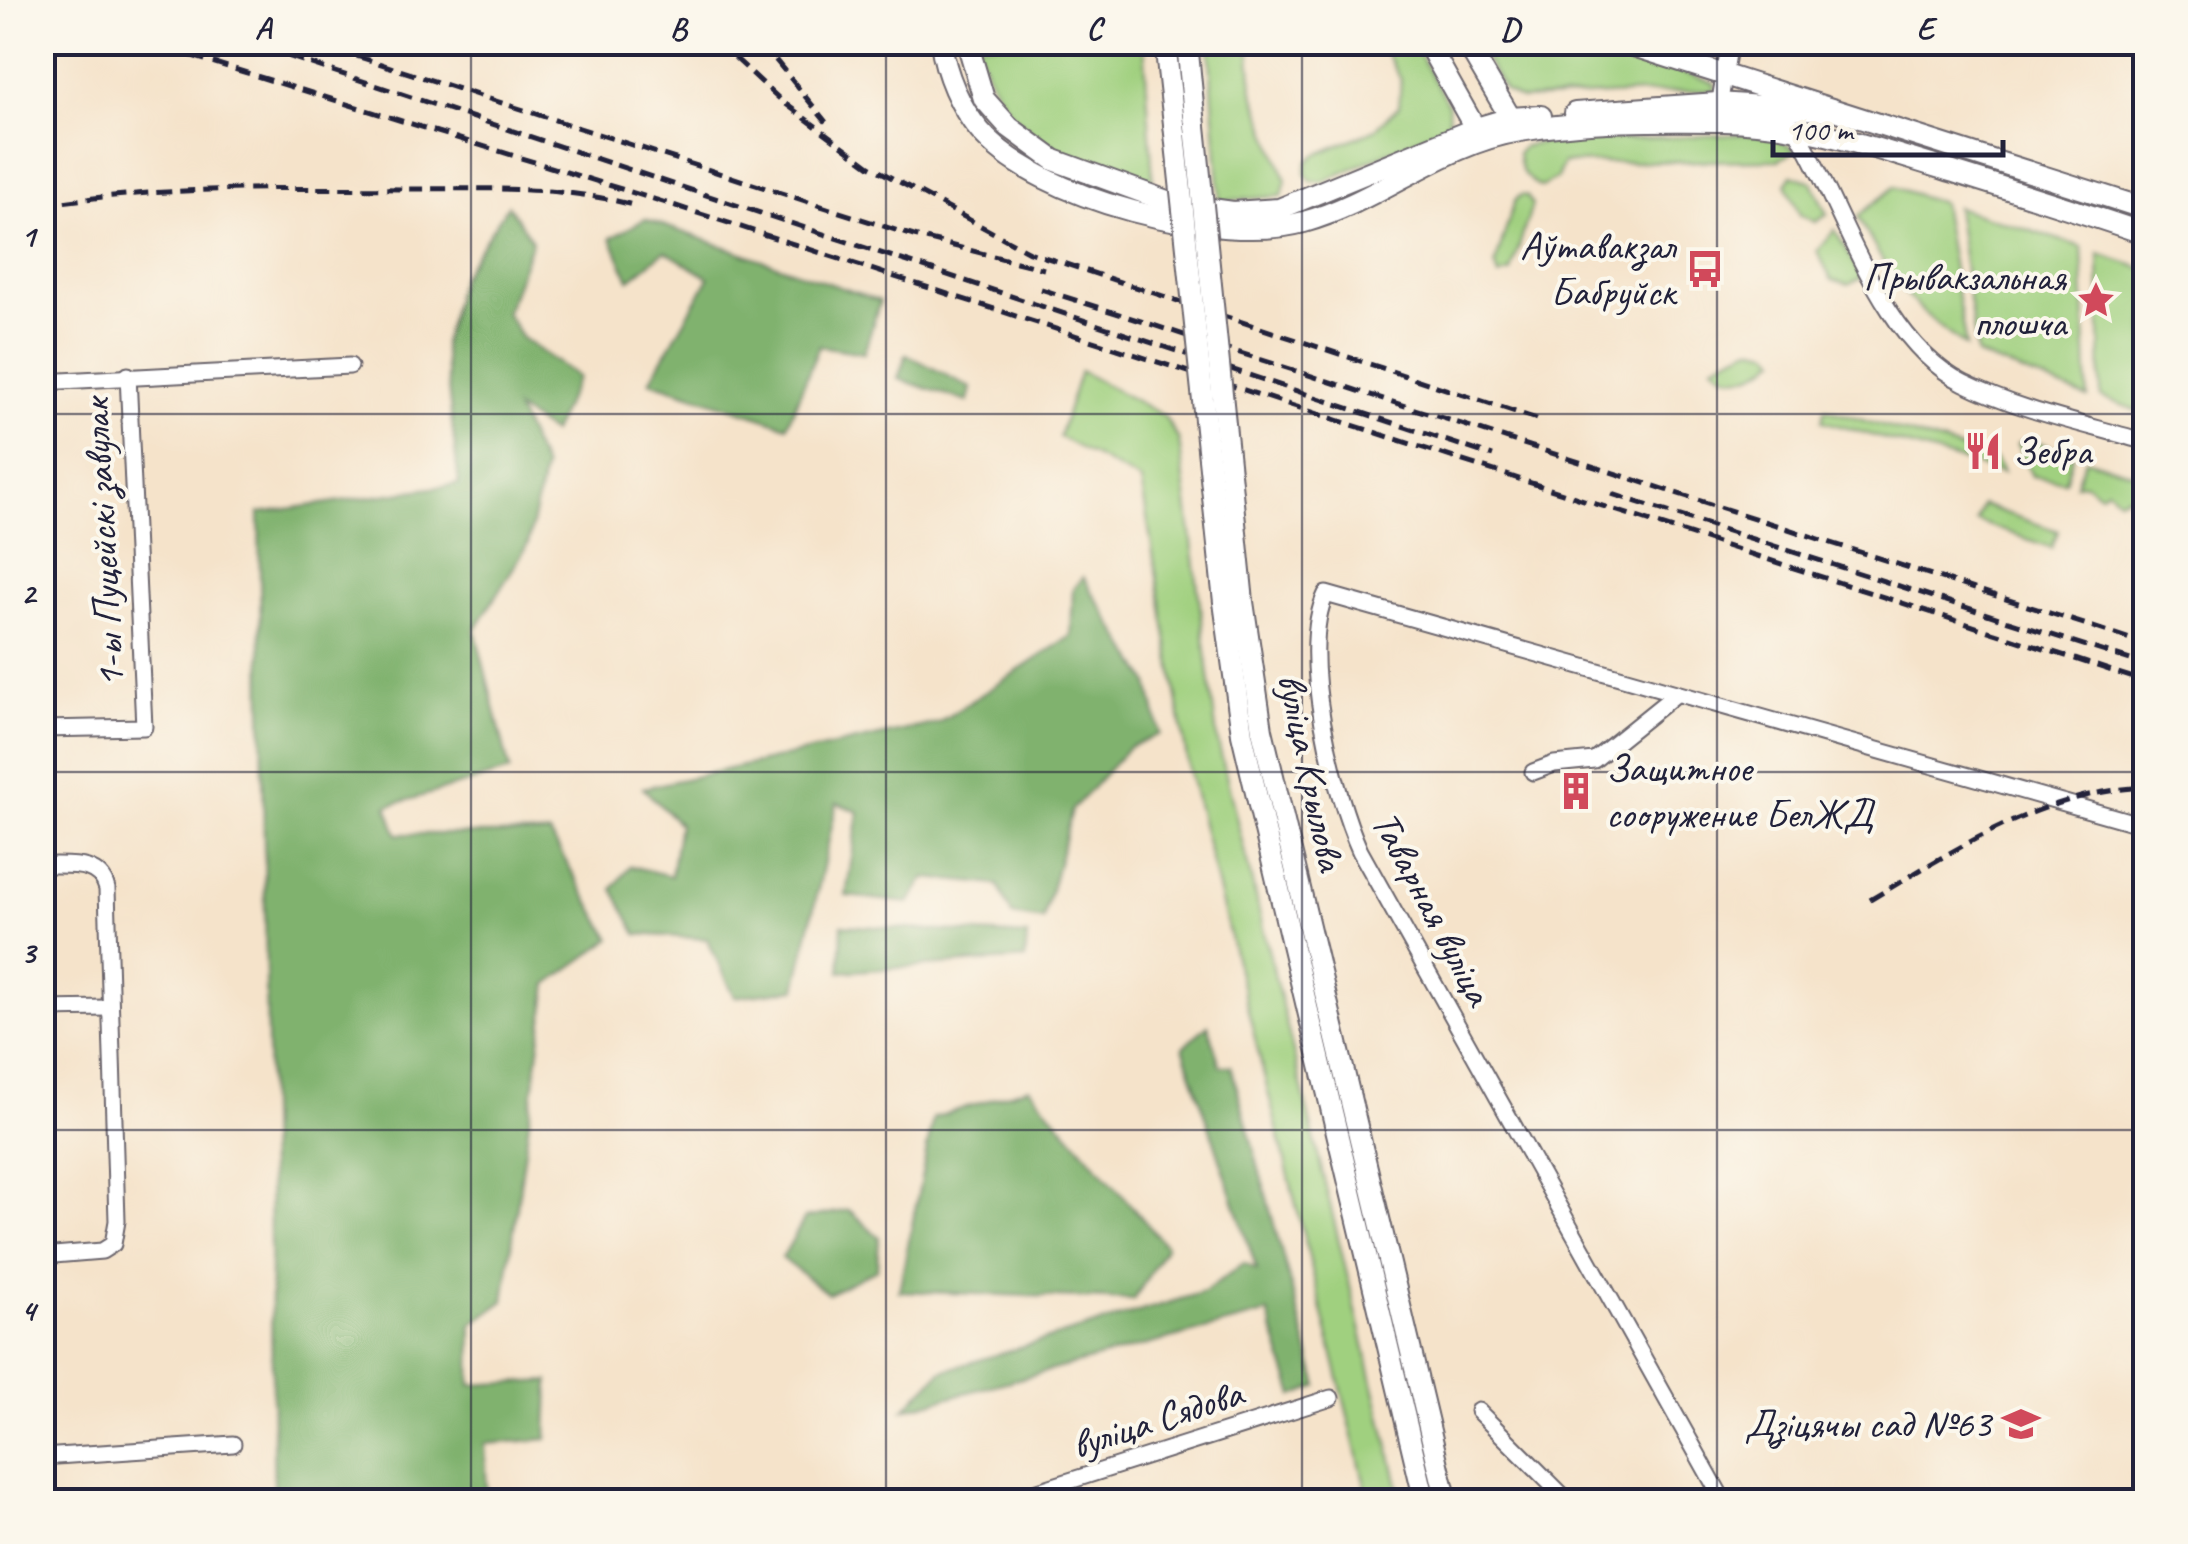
<svg xmlns="http://www.w3.org/2000/svg" width="2188" height="1544" viewBox="0 0 2188 1544" font-family="Caveat,sans-serif">
<style>
.green{fill:#a0d07f;stroke:#61795d;stroke-width:2.5}
.forest{fill:#80b26e;stroke:#516a54;stroke-width:2.5}
.lines{fill:none;stroke-linecap:round;stroke-linejoin:round}
.minor-casing{stroke:#6c666d;stroke-width:19}
.major-casing{stroke:#6c666d;stroke-width:24}
.minor{stroke:#fff;stroke-width:15}
.major{stroke:#fff;stroke-width:20}
.rail{stroke:#22223b;stroke-width:5;stroke-dasharray:15 8;stroke-linecap:butt}
.major-bridge-casing{stroke:#6c666d;stroke-width:24;stroke-linecap:butt}
.major-bridge{stroke:#fff;stroke-width:20}
.grid{fill:none;stroke:#22223b;stroke-width:2.5;stroke-opacity:0.55}
.labels{text-anchor:middle;dominant-baseline:central;stroke-width:8;stroke-linejoin:round;paint-order:stroke}
.poi-label{font-size:40px;fill:#22223b;stroke:#fbf7ec;text-anchor:end}
.street-label{font-size:40px;fill:#22223b;stroke:#fbf7ec}
.neatline{fill:none;stroke:#22223b;stroke-width:4}
.grid-label{font-size:32px;text-anchor:middle;font-weight:bold;fill:#22223b}
</style>
<rect width="100%" height="100%" fill="#fbf7ec"/>
<filter id="ink" filterUnits="userSpaceOnUse"><feTurbulence type="fractalNoise" baseFrequency=".01" numOctaves="2"/><feDisplacementMap in="SourceGraphic" scale="20" xChannelSelector="R" yChannelSelector="G"/><feConvolveMatrix kernelMatrix="1 2 1 2 8 2 1 2 1" color-interpolation-filters="sRGB"/></filter>
<filter id="wash" filterUnits="userSpaceOnUse"><feTurbulence type="fractalNoise" baseFrequency=".0048" numOctaves="4" result="noise"/><feDisplacementMap in="SourceGraphic" scale="40" xChannelSelector="R" yChannelSelector="G"/><feGaussianBlur stdDeviation="2.25" result="paint"/><feColorMatrix in="noise" values="0 0 0 0 0 0 0 0 0 0 0 0 0 0 0 0 0 1.4 0 .05"/><feComposite in="paint" operator="in"/></filter>
<g filter="url(#wash)">
<rect width="100%" height="100%" fill="#f5e3ca"/>
<g class="green">
<path d="M977,43H1144L1153,180C1066,163 1000,134 977,43Z"/>
<path d="M1209,43H1249L1253,91L1286,180L1282,196L1220,201Z"/>
<path d="M1380,43H1413L1448,104L1449,124L1323,182L1311,181L1305,174L1307,162L1315,155L1374,130L1399,106L1401,79Z"/>
<path d="M1475,43H1600L1715,83V90L1521,99L1505,91Z"/>
<path d="M1748,134L1770,136L1796,150L1779,160L1563,163L1557,178L1541,187C1525,179 1519,172 1518,153L1524,146L1539,143Z"/>
<path d="M1792,175L1812,182L1827,215L1815,222L1800,215L1786,184Z"/>
<path d="M1894,187L1942,203L1966,347C1908,305 1890,279 1858,216Z"/>
<path d="M1521,195L1527,196L1532,205L1511,272L1499,276L1495,265L1515,200Z"/>
<path d="M1956,207L2082,247L2088,398L1977,355Z"/>
<path d="M1835,230L1862,278L1848,285L1832,280L1817,251Z"/>
<path d="M2099,254L2145,269V414L2101,397Z"/>
<path d="M1751,347L1771,351L1777,358C1759,376 1731,385 1713,365Z"/>
<path d="M1080,371L1164,416L1179,440L1217,738L1402,1501H1369L1189,771L1141,481L1059,437Z"/>
<path d="M1825,409L1995,459L2003,473L1822,421Z"/>
<path d="M2028,439L2073,455L2065,481L2032,476L2017,444Z"/>
<path d="M2085,459L2144,476L2136,503L2128,495L2118,499L2107,489L2100,494L2086,483L2076,484Z"/>
<path d="M1982,505L2058,531L2052,548L1976,521Z"/>
</g>
<g class="forest">
<path d="M508,205L532,241L506,313L522,338L578,377L552,433L516,409L544,468L528,544L475,630L510,771L387,806L397,834H550L611,939L548,984L504,1301L472,1324L471,1385L549,1381L547,1439L485,1444L487,1499L274,1501L259,513L459,484L443,344L460,278Z"/>
<path d="M645,219L880,301L864,353L819,346L787,426L650,381L709,278L665,251L629,280L611,238Z"/>
<path d="M906,354L971,388L968,402L898,379Z"/>
<path d="M1083,577L1149,683L1160,734L1129,747L1072,810L1043,920L1012,915L998,885L925,878L909,903L846,896L859,812L837,803L796,989L735,997L707,939L637,934L613,889L630,866L671,876L679,824L643,788L938,723L1071,636L1073,589Z"/>
<path d="M842,925L1027,936L1025,959L840,972Z"/>
<path d="M1208,1025L1220,1066H1231L1318,1386L1294,1396L1268,1313L904,1409L942,1371L1204,1292L1244,1263L1257,1270L1183,1047Z"/>
<path d="M1029,1087L1166,1246L1134,1300L899,1291L933,1118Z"/>
<path d="M849,1210L879,1237L877,1269L828,1294L782,1258L805,1218Z"/>
</g>
</g>
<g filter="url(#ink)">
<g class="lines">
<g class="minor-casing">
<g id="minor">
<path d="M1718,112L1730,42"/>
<path d="M1794,126C1842,203 1878,341 1964,383C2021,411 2085,424 2146,442"/>
<path d="M42,382L350,366"/>
<path d="M42,729L144,727L128,375"/>
<path d="M1533,772L1554,764L1594,760L1676,694"/>
<path d="M42,865C67,866 100,860 107,889L117,1221L113,1244L102,1251L42,1256"/>
<path d="M42,1009L108,1008"/>
<path d="M1478,1411L1569,1502"/>
<path d="M42,1457L233,1444"/>
<path d="M1003,1502L1331,1398"/>
<path d="M1724,1502L1360,851C1334,793 1298,652 1326,594L2146,826"/>
</g>
</g>
<g class="major-casing">
<g id="major">
<path d="M941,42C945,73 960,108 980,131C1038,200 1220,245 1304,222C1379,201 1443,143 1520,131C1585,120 1658,120 1723,121C1801,122 1871,147 1944,169C2011,190 2079,211 2146,234"/>
<path d="M967,42L984,99L1009,127L1054,160L1175,204L1233,212L1279,209L1476,128L1510,118L1541,116"/>
<path d="M1165,42L1174,124"/>
<path d="M1187,42L1195,126"/>
<path d="M1427,42L1480,137"/>
<path d="M1466,42L1517,129"/>
<path d="M1621,42L2146,209"/>
<path d="M1575,113L1718,103L1832,111"/>
<path d="M1224,602L1242,734L1425,1502"/>
<path d="M1243,602L1262,730L1447,1502"/>
</g>
</g>
<use href="#minor" class="minor"/>
<use href="#major" class="major"/>
<g class="rail">
<path d="M147,42L676,206L2146,682"/>
<path d="M245,42L1493,456"/>
<path d="M313,42L914,236L1044,269"/>
<path d="M718,42L783,102L870,166L1029,252L1537,419"/>
<path d="M761,42L826,122"/>
<path d="M42,205C162,186 283,188 403,189C479,189 559,185 633,205"/>
<path d="M1041,289L2146,644"/>
<path d="M1612,494L2146,665"/>
<path d="M1870,900C1956,849 2042,792 2146,787"/>
</g>
<g class="major-bridge-casing">
<g id="major-bridge">
<path d="M1174,124L1224,602"/>
<path d="M1195,126L1243,602"/>
</g>
</g>
<use href="#major-bridge" class="major-bridge"/>
</g>
</g>
<path class="grid" d="M471,42V1502M886,42V1502M1302,42V1502M1717,42V1502M42,414H2146M42,772H2146M42,1130H2146"/>
<defs>
<g id="bus-bare" transform="scale(3)"><path d="M-5-6H5V4H4V6H2V4H-2V6H-4V4H-5ZM-3.5-4V0h7V-4ZM-3.5 1.2v1.5H-2V1.2ZM2 1.2v1.5H3.5V1.2Z" fill="#d1495b" stroke="#fbf7ec" stroke-width="2.5" paint-order="stroke"/></g>
<g id="sight-bare" transform="scale(3)"><path d="M0-6L1.8-2.2L6-1.7L2.9 1.2L3.7 5.4L0 3.3L-3.7 5.4L-2.9 1.2L-6-1.7L-1.8-2.2Z" fill="#d1495b" stroke="#fbf7ec" stroke-width="2.5" paint-order="stroke"/></g>
<g id="restaurant-bare" transform="scale(3)"><path d="M-5-6h1v4h1v-4h1v4h1v-4h1v5L-1.5 .5V6h-2V.5L-5-1ZM5-6V6H3V1.5H1.5Q1.5-4 5-6Z" fill="#d1495b" stroke="#fbf7ec" stroke-width="2.5" paint-order="stroke"/></g>
<g id="building-bare" transform="scale(3)"><path d="M-4-6H4V6H1V3H-1V6H-4ZM-2.5-4.3h1.7v1.8h-1.7ZM.8-4.3h1.7v1.8H.8ZM-2.5-1h1.7V.8h-1.7ZM.8-1h1.7V.8H.8Z" fill="#d1495b" stroke="#fbf7ec" stroke-width="2.5" paint-order="stroke"/></g>
<g id="school-bare" transform="scale(3)"><path d="M0-5L7-2L0 1L-7-2ZM-4 1L0 2.5L4 1V4Q0 6-4 4Z" fill="#d1495b" stroke="#fbf7ec" stroke-width="2.5" paint-order="stroke"/></g>
</defs>
<g fill-rule="evenodd">
<use href="#bus-bare" x="1705" y="269"/>
<use href="#sight-bare" x="2096" y="300"/>
<use href="#restaurant-bare" x="1983" y="451"/>
<use href="#building-bare" x="1576" y="791"/>
<use href="#school-bare" x="2021" y="1424"/>
</g>
<g class="labels">
<g class="poi-label">
<text x="1675" y="246">Аўтавакзал<tspan x="1675" dy="46">Бабруйск</tspan></text>
<text x="2066" y="277">Прывакзальная<tspan x="2066" dy="46">плошча</tspan></text>
<text x="2013" y="451" text-anchor="start">Зебра</text>
<text x="1606" y="768" text-anchor="start">Защитное<tspan x="1606" dy="46">сооружение БелЖД</tspan></text>
<text x="1991" y="1424">Дзіцячы сад №63</text>
</g>
<g class="street-label">
<text transform="translate(103 543) rotate(-93)">1-ы Пуцейскі завулак</text>
<text transform="translate(1311 772) rotate(78)">вуліца Крылова</text>
<text transform="translate(1432 908) rotate(62)">Таварная вуліца</text>
<text transform="translate(1157 1419) rotate(-18)">вуліца Сядова</text>
</g>
</g>
<rect width="2188" height="1544" fill="none" stroke="#fbf7ec" stroke-width="110"/>
<path d="M1773 140v15h230v-15" fill="none" stroke="#22223b" stroke-width="5"/>
<text x="1788" y="140" font-size="30" fill="#22223b" stroke="#fbf7ec" stroke-width="8" paint-order="stroke">100 m</text>
<rect x="55" y="55" width="2078" height="1434" class="neatline"/>
<g class="grid-label">
<text x="263" y="39">A</text>
<text x="678" y="39">B</text>
<text x="1094" y="39">C</text>
<text x="1510" y="39">D</text>
<text x="1925" y="39">E</text>
<text x="28" y="246">1</text>
<text x="28" y="604">2</text>
<text x="28" y="963">3</text>
<text x="28" y="1321">4</text>
</g>
</svg>
